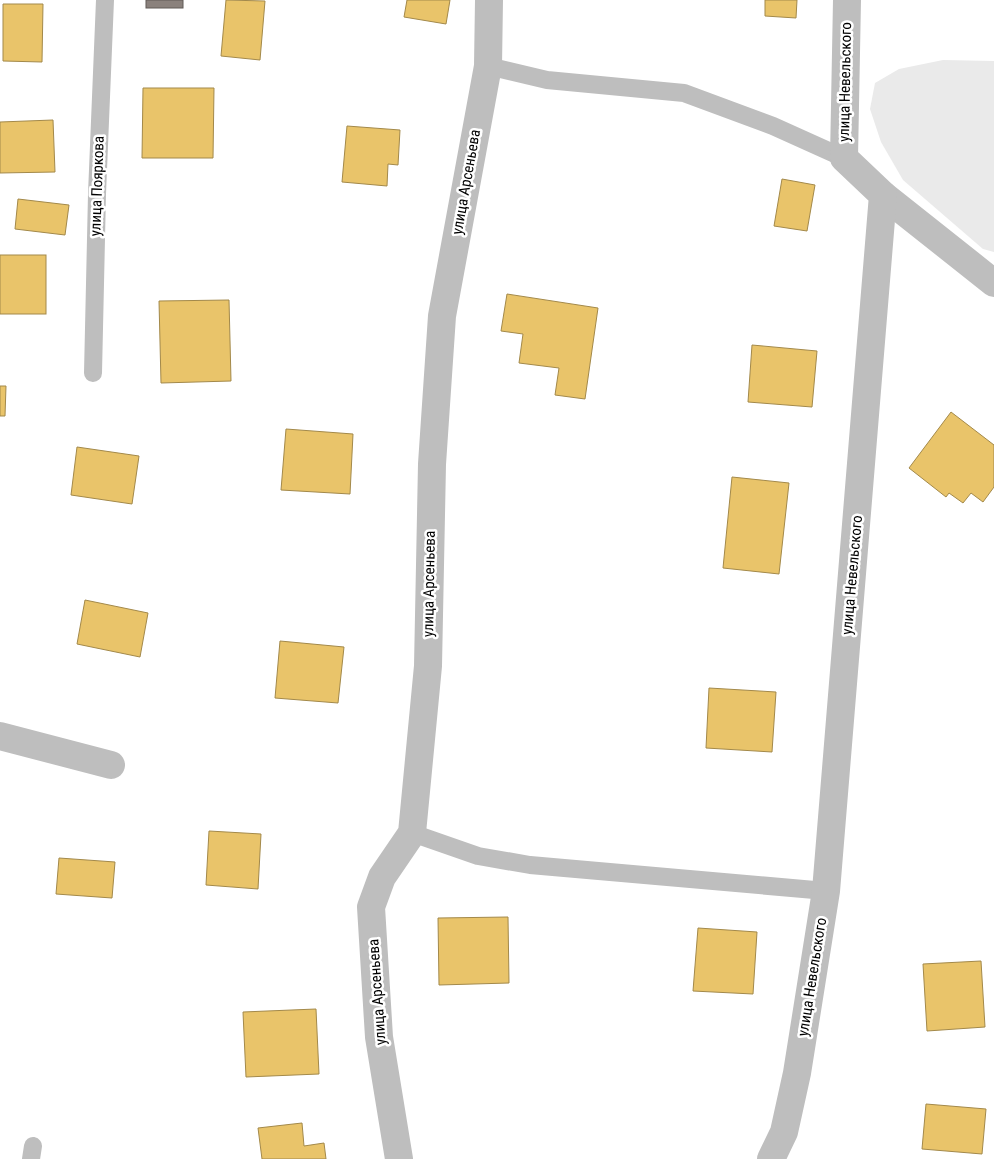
<svg xmlns="http://www.w3.org/2000/svg" width="994" height="1159" viewBox="0 0 994 1159" font-family="'Roboto Condensed',sans-serif">
<style>
.green{fill:#eaeaea}
.homes{fill:#e9c46a;stroke:#a3894a}
.industry{fill:#8a817c;stroke:#615a57}
.lines{fill:none;stroke-linecap:round;stroke-linejoin:round}
.service{stroke:#bebebe;stroke-width:18}
.minor{stroke:#bebebe;stroke-width:28}
.labels{text-anchor:middle;dominant-baseline:central;stroke-width:5;stroke-linejoin:round;paint-order:stroke}
.street-label{font-size:15px;fill:#000;stroke:#fff}
</style>
<rect width="100%" height="100%" fill="#fff"/>
<path class="green" d="M943,60L994,61V252L983,249L903,180L881,142L870,109L875,83L899,69Z"/>
<g class="homes">
<path d="M226,0L265,1L260,60L221,56Z"/>
<path d="M407,0H450L446,24L404,17Z"/>
<path d="M765,0H797L796,18L765,16Z"/>
<path d="M3,4H43L42,62L3,61Z"/>
<path d="M143,88H214L213,158H142Z"/>
<path d="M53,120L55,172L0,173V122Z"/>
<path d="M347,126L400,130L398,165L388,164L387,186L342,182Z"/>
<path d="M782,179L815,185L807,231L774,226Z"/>
<path d="M18,199L69,205L65,235L15,229Z"/>
<rect x="0" y="255" width="46" height="59"/>
<path d="M507,294L598,308L585,399L555,395L559,368L519,363L523,334L501,331Z"/>
<path d="M229,300L231,381L161,383L159,301Z"/>
<path d="M752,345L817,351L812,407L748,402Z"/>
<path d="M0,386H6L5,416H0Z"/>
<path d="M951,412L994,445V487L983,502L971,493L963,503L949,493L946,497L909,468Z"/>
<path d="M286,429L353,434L350,494L281,490Z"/>
<path d="M77,447L139,456L132,504L71,495Z"/>
<path d="M732,477L789,483L779,574L723,568Z"/>
<path d="M85,600L148,613L140,657L77,644Z"/>
<path d="M280,641L344,647L338,703L275,698Z"/>
<path d="M709,688L776,692L772,752L706,748Z"/>
<path d="M209,831L261,834L258,889L206,885Z"/>
<path d="M59,858L115,862L112,898L56,894Z"/>
<path d="M508,917L509,983L439,985L438,918Z"/>
<path d="M698,928L757,932L753,994L693,991Z"/>
<path d="M981,961L985,1027L927,1031L923,964Z"/>
<path d="M316,1009L319,1074L246,1077L243,1012Z"/>
<path d="M926,1104L986,1109L982,1154L922,1149Z"/>
<path d="M302,1123L304,1146L324,1143L326,1159H262L258,1128Z"/>
</g>
<rect class="industry" x="146" y="0" width="37" height="8"/>
<g class="lines">
<g class="service">
<path d="M488,66L547,80L684,93L773,126L844,158"/>
<path d="M93,373L97,194L105,0"/>
<path d="M412,833L478,856L530,865L826,891"/>
<path d="M31,1159L33,1146"/>
</g>
<g class="minor">
<path d="M883,195L994,283"/>
<path d="M0,736L111,765"/>
<path d="M399,1159L379,1037L371,907L382,877L412,833L428,666L432,464L442,316L488,66L489,0"/>
<path d="M771,1159L784,1132L797,1073L826,891L883,195L844,158L847,0"/>
</g>
</g>
<g class="labels">
<g class="street-label">
<text transform="translate(845 82) rotate(-89)">улица Невельского</text>
<text transform="translate(466 182) rotate(-80)">улица Арсеньева</text>
<text transform="translate(97 186) rotate(-88)">улица Пояркова</text>
<text transform="translate(852 575) rotate(-85)">улица Невельского</text>
<text transform="translate(429 584) rotate(-89)">улица Арсеньева</text>
<text transform="translate(812 977) rotate(-81)">улица Невельского</text>
<text transform="translate(377 992) rotate(-94)">улица Арсеньева</text>
</g>
</g>
</svg>
